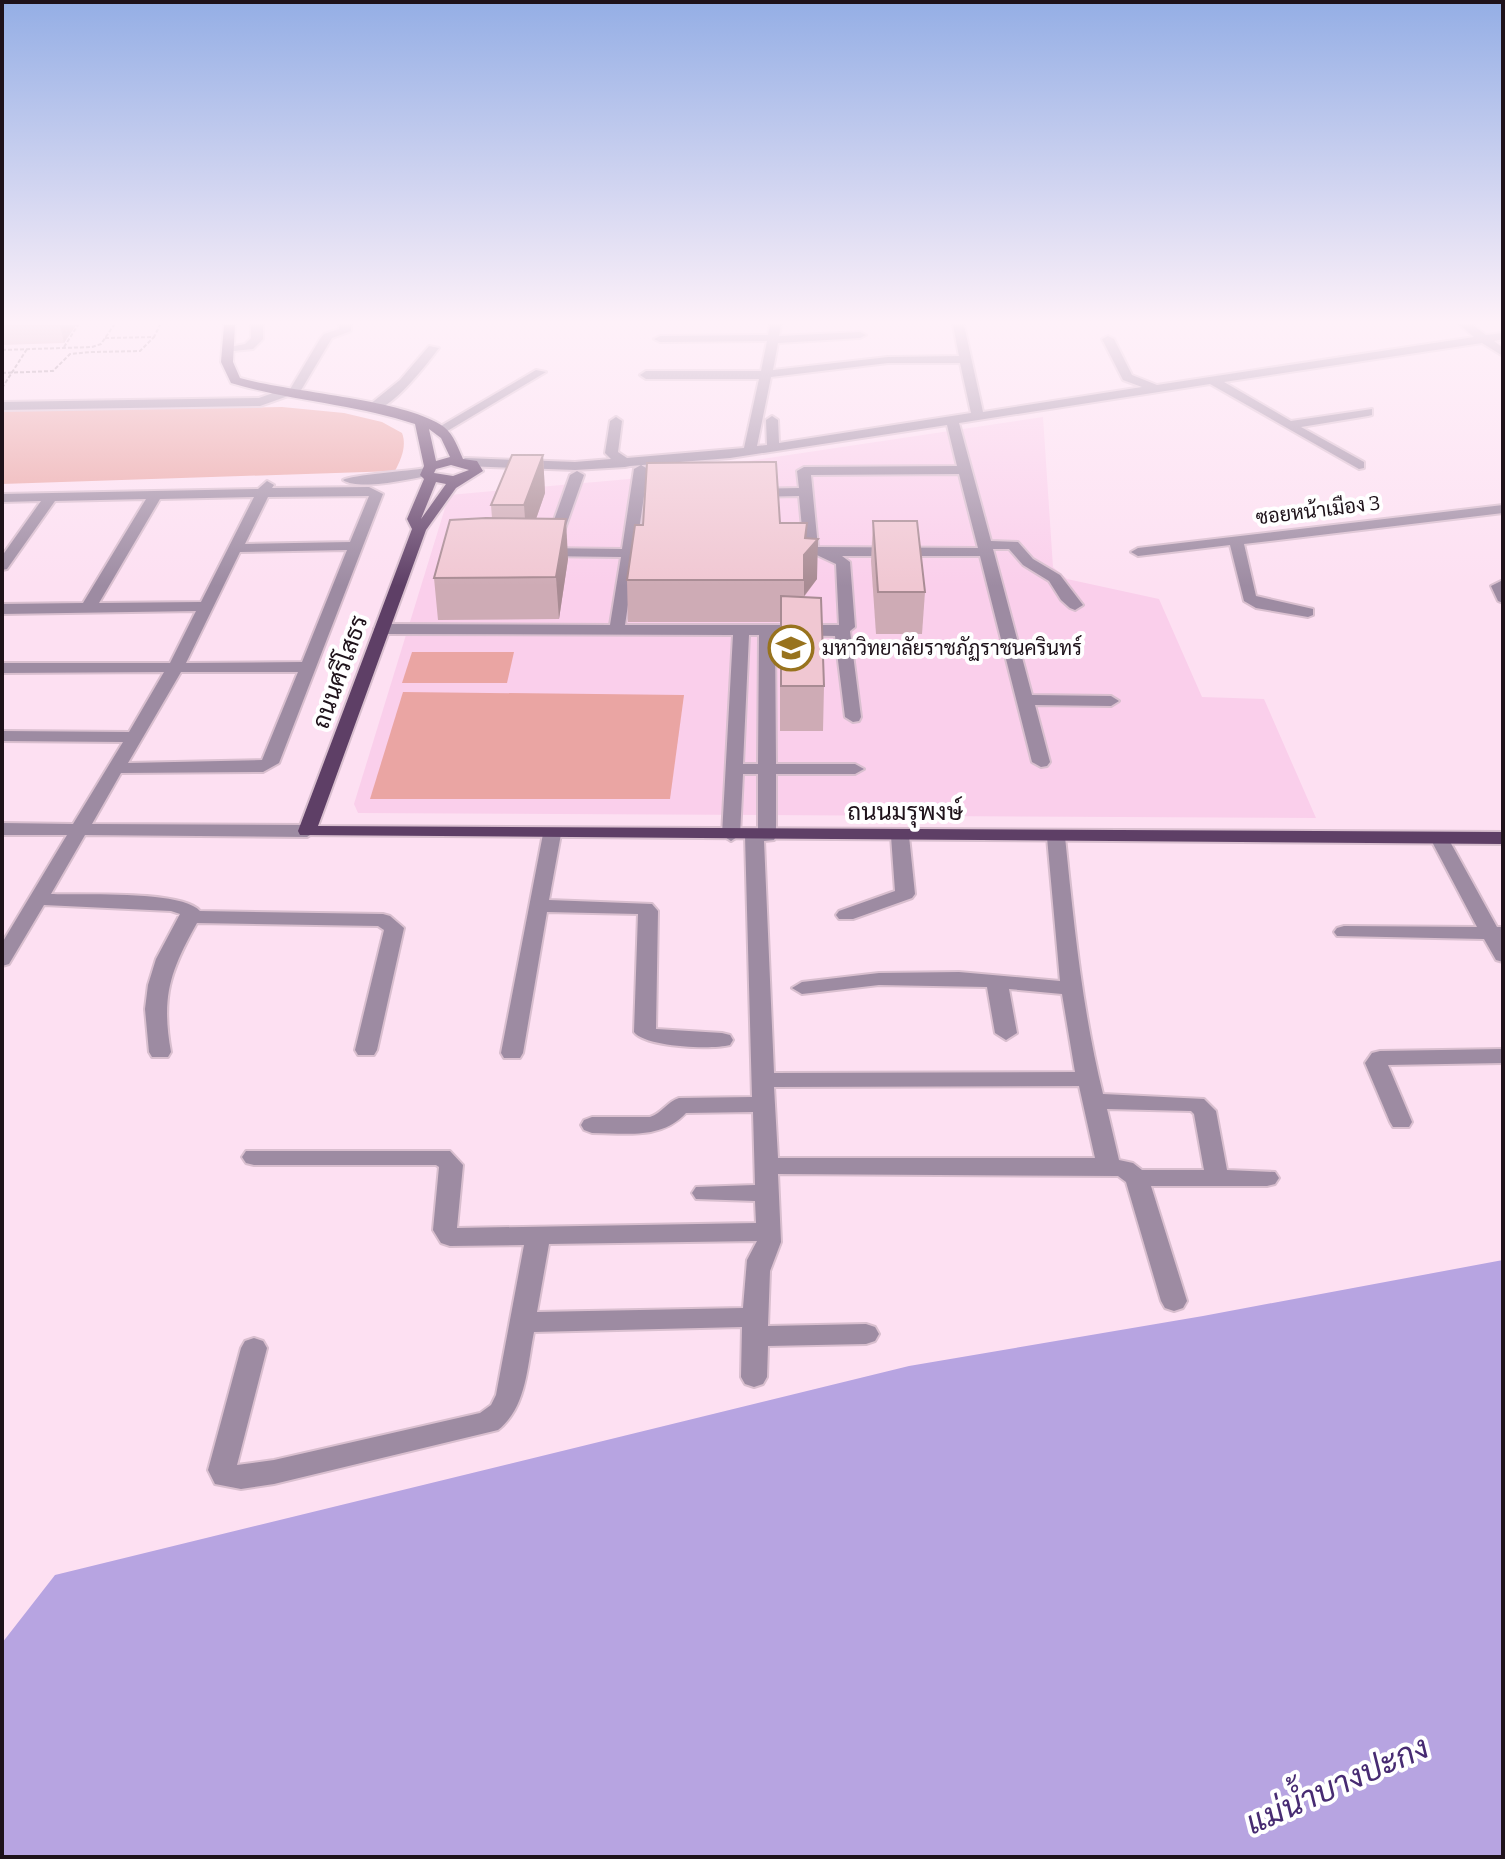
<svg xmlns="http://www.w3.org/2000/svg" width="1505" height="1859" viewBox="0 0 1505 1859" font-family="Bitter,Sarabun,serif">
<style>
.built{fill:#facfeb}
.green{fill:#eaa5a3}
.water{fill:#b7a4e1}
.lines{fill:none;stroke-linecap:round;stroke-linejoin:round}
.minor-casing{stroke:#d9bfcf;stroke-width:4}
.major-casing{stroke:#d9bfcf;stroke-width:4}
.path{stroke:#8e7986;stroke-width:2;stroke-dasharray:4 2;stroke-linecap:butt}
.minor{fill:#9d8ba2;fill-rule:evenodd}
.major{fill:#5e3f66;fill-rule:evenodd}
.wall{fill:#ceabb5}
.shaded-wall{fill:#a88b93}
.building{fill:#f0c7d2;stroke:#a88b93;stroke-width:2}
.labels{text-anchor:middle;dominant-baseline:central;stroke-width:8;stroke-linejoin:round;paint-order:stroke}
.far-street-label{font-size:20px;fill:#1e121a;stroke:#fff}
.far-poi-label{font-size:20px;fill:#1e121a;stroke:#fff;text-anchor:start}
.street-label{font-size:24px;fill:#1e121a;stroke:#fff}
.near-water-label{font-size:32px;font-style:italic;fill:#472b72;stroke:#fff}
</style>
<rect width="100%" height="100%" fill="#fde0f2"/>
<path class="built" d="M1043,417L1053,567L1067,579L1159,599L1202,697L1264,699L1316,818L358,813L354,804L449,495L629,479Z"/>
<g class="green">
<path d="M282,407L344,413L382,422L402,433C407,446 401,459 395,471L2,484V411Z"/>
<path d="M412,652H514L507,683H402Z"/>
<path d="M403,692L684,695L670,799H370Z"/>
</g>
<path class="water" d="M1503,1260V1857H2V1643L55,1575L909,1366L1203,1316Z"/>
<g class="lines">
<g class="minor-casing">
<g id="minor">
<path d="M251,325H263V339L253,349L224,352V348L245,344L251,338Z"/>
<path d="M339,325H351V331L332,338L297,397L288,396L260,406L2,410V402L259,398L284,389L289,391L320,339L324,334L339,329Z"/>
<path d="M770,325H781L779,336L860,332L866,335L860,338L778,343L773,370L888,357L959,356L953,325H964L983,412L1142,387L1123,380L1102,339L1108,336L1114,339L1132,375L1157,385L1474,337L1460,325H1473L1486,335L1503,333V339L1494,341L1503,348V356L1482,343L1224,382L1291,421L1372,409V415L1368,416L1301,427L1364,462V468L1359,469L1210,384L959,423L991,541L1018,542L1033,559L1060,575L1083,605L1075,610L1070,608L1061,600L1049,581L1023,565L1009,549H993L1032,695L1111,696L1119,701L1111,706L1035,705L1050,762L1047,766L1041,767L1032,762L980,556H842L850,562L855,627L850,631L861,717L859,721L853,722L845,717L835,636L775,635L776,764H855L864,769L855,774H776V836L774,840L764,841L774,1073L1075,1072L1062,994L1009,989L1017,1033L1006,1040L995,1033L987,987L879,985L802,994L792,988L802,982L879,973L959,972L1060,981L1047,837L1056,831L1065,837C1074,924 1082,1009 1103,1094L1204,1099L1216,1111L1227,1170L1275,1172L1279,1178L1275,1184L1267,1186H1151L1187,1301L1183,1308L1174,1311L1165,1308L1161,1301L1126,1182L1118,1176L778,1174L781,1242L770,1271L768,1326L866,1324L875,1327L879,1334L875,1341L866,1344L768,1346L767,1377L763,1384L754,1387L745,1384L741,1377L742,1327L534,1332C527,1366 527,1407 498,1430L274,1484L241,1489L215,1484L208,1470L241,1348L245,1341L254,1338L263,1341L267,1348L237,1465L274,1460L480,1413L491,1405L496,1395L524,1245L450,1246L441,1243L433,1230L439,1167L436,1165H254L246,1163L242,1157L246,1151H450L463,1165L457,1228L756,1223L755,1201L696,1199L692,1193L696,1187L755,1185L753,1112L686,1113C661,1140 626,1133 592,1133L584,1130L581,1125L584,1120L592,1117H650C662,1113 667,1102 679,1098L752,1097L745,835L747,831L758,830V774H743L740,835L731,841L722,835L733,635L382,634L374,629L382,624L610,625L621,557L541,556L534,552L541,548L622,549L634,469L641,465L648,469L625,625H839L836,564L804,549L799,496L753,497L746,493L753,489L799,488L797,471L804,467L957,466L947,425L730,458L630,466L625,467L575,470L465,466L458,462L465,458L575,462L611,459L605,453L610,421L616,417L622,421L618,452L627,458L744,448L759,379H646L640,375L646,371H761L767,341L660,342L654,339L660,336L768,335ZM888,363H960L971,413L779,443L778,420L772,416L766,420L767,445L757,446L771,377ZM959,474L978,548L818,547L811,475ZM749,635H759L758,764H743ZM1079,1086L1095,1158H778L774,1087ZM1107,1109L1191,1111L1194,1114L1204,1170H1142L1133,1163L1119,1160ZM757,1241L747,1260L743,1308L537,1312L549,1244Z"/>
<path d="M429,346L439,348C426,365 390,413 369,411V405L400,380Z"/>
<path d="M536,370L546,372L444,433L434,430Z"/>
<path d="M426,468L431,469V475C411,479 359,491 343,480C351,475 410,471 426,468Z"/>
<path d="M577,471L584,475L562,537L560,540H550L548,537L570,475Z"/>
<path d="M267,481L274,485L272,488L369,487L383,494L279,763L263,772L121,773L92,824L307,825L316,831L307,837L85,835L51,894C80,895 183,890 200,911L383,914L390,916L404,928L377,1050L374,1055H358L355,1050L384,930L378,926L197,923C170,971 161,997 171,1052L168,1057H152L149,1052L145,1009L148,985L156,959L180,914L171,911L44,905L9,964L2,966V943L67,835H2V823L73,824L123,742L2,741V731L129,732L164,672L2,673V663H170L196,611L2,614V604L83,603L146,499L55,501L7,569L2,570V556L41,501L2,502V494L258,489ZM369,496L350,542L245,544L268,497ZM254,497L201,602L99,603L160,499ZM347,550L302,662L186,663L240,552ZM181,672H298L262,760L128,763Z"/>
<path d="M1503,505V513L1244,544L1256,596L1313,609V615L1308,617L1256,608L1244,601L1230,545L1138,556L1131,552L1138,548Z"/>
<path d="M1503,580V603L1498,601L1491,586Z"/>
<path d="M552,828L561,834L549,900L652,904L658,911L656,1029L722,1033L730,1035L733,1040L730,1045C711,1050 645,1047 634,1032L638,914L547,912L523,1053L520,1058H504L501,1053L543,834Z"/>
<path d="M900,830L909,836L915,894L912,898L853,919H839L836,915L839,911L895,891L891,836Z"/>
<path d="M1439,832L1448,838L1497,927H1503V962L1496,960L1484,939L1337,936L1334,932L1337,928L1344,926L1477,927L1430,838Z"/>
<path d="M1503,1049V1063L1388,1065L1412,1122L1409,1127H1393L1390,1122L1365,1063L1372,1053L1380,1051Z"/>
</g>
</g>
<g class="major-casing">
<path id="major" d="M224,325H235L233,362L240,378C292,393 405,399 444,427C454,435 458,448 463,459L477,461L483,471L456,488L426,530L318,826L1503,832V844L300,835L298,831L412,529L407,519L424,479L420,475L424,466L415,424C355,404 291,401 231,383L221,362ZM429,429L441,438L450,457L436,461ZM451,465L469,470L453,476L434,473L436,469ZM436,482L446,484L421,519Z"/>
</g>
<g class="path">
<path d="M105,338L154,337L160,325"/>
<path d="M64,347L78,325"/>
<path d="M2,350L92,347L101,344L114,325"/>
<path d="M91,352L140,351L154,337"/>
<path d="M2,373L53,371L70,354L91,352"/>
<path d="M2,388L27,349"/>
</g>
<use href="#minor" class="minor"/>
<use href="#major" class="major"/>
</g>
<g class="wall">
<path d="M2,325H76L64,343L2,345Z"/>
<path d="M543,455L545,493L536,519L568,559L559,619L438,620L434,578L492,518L491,505Z"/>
<path d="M873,521L925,592L922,634H876L871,561Z"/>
<path d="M806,538L817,579L804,597L824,686L823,731H780V622H628L627,580Z"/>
</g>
<g class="shaded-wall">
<path d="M60,325H76L64,343Z"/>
<path d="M543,455L545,493L527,545L524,505Z"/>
<path d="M566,519L568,559L559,619L556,577Z"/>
<path d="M807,523L806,553L818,539L817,579L804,596V555Z"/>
</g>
<g class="building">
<path d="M512,455H543L524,505H491Z"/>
<path d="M776,462L780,523H807L805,538L818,539L804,555V580H627L635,525H643L647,463Z"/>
<path d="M486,518L566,519L556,577L434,578L450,520Z"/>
<path d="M873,521H917L925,592H878Z"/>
<path d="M781,596L821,598L824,686H781Z"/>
</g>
<linearGradient id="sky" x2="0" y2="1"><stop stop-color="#94aee5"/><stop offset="0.55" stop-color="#fef1f9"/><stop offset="1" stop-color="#fef1f9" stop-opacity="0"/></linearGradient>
<rect width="1505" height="586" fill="url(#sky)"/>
<defs>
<g id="university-ring" transform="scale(2.3)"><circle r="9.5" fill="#fff" stroke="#98731e" stroke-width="1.5"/><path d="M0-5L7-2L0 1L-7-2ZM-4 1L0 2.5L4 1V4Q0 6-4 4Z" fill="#98731e"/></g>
</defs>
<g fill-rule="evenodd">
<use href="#university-ring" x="791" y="648"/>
</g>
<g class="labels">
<g class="far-street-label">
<text transform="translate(1318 510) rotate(-7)">ซอยหน้าเมือง 3</text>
</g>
<g class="far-poi-label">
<text x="822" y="648">มหาวิทยาลัยราชภัฏราชนครินทร์</text>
</g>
<g class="street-label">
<text transform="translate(340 672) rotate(-70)">ถนนศรีโสธร</text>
<text x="905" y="812">ถนนมรุพงษ์</text>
</g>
<g class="near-water-label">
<text transform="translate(1337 1785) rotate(-24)">แม่น้ำบางปะกง</text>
</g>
</g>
<rect width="1505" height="1859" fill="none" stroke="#1e121a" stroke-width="8"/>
</svg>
